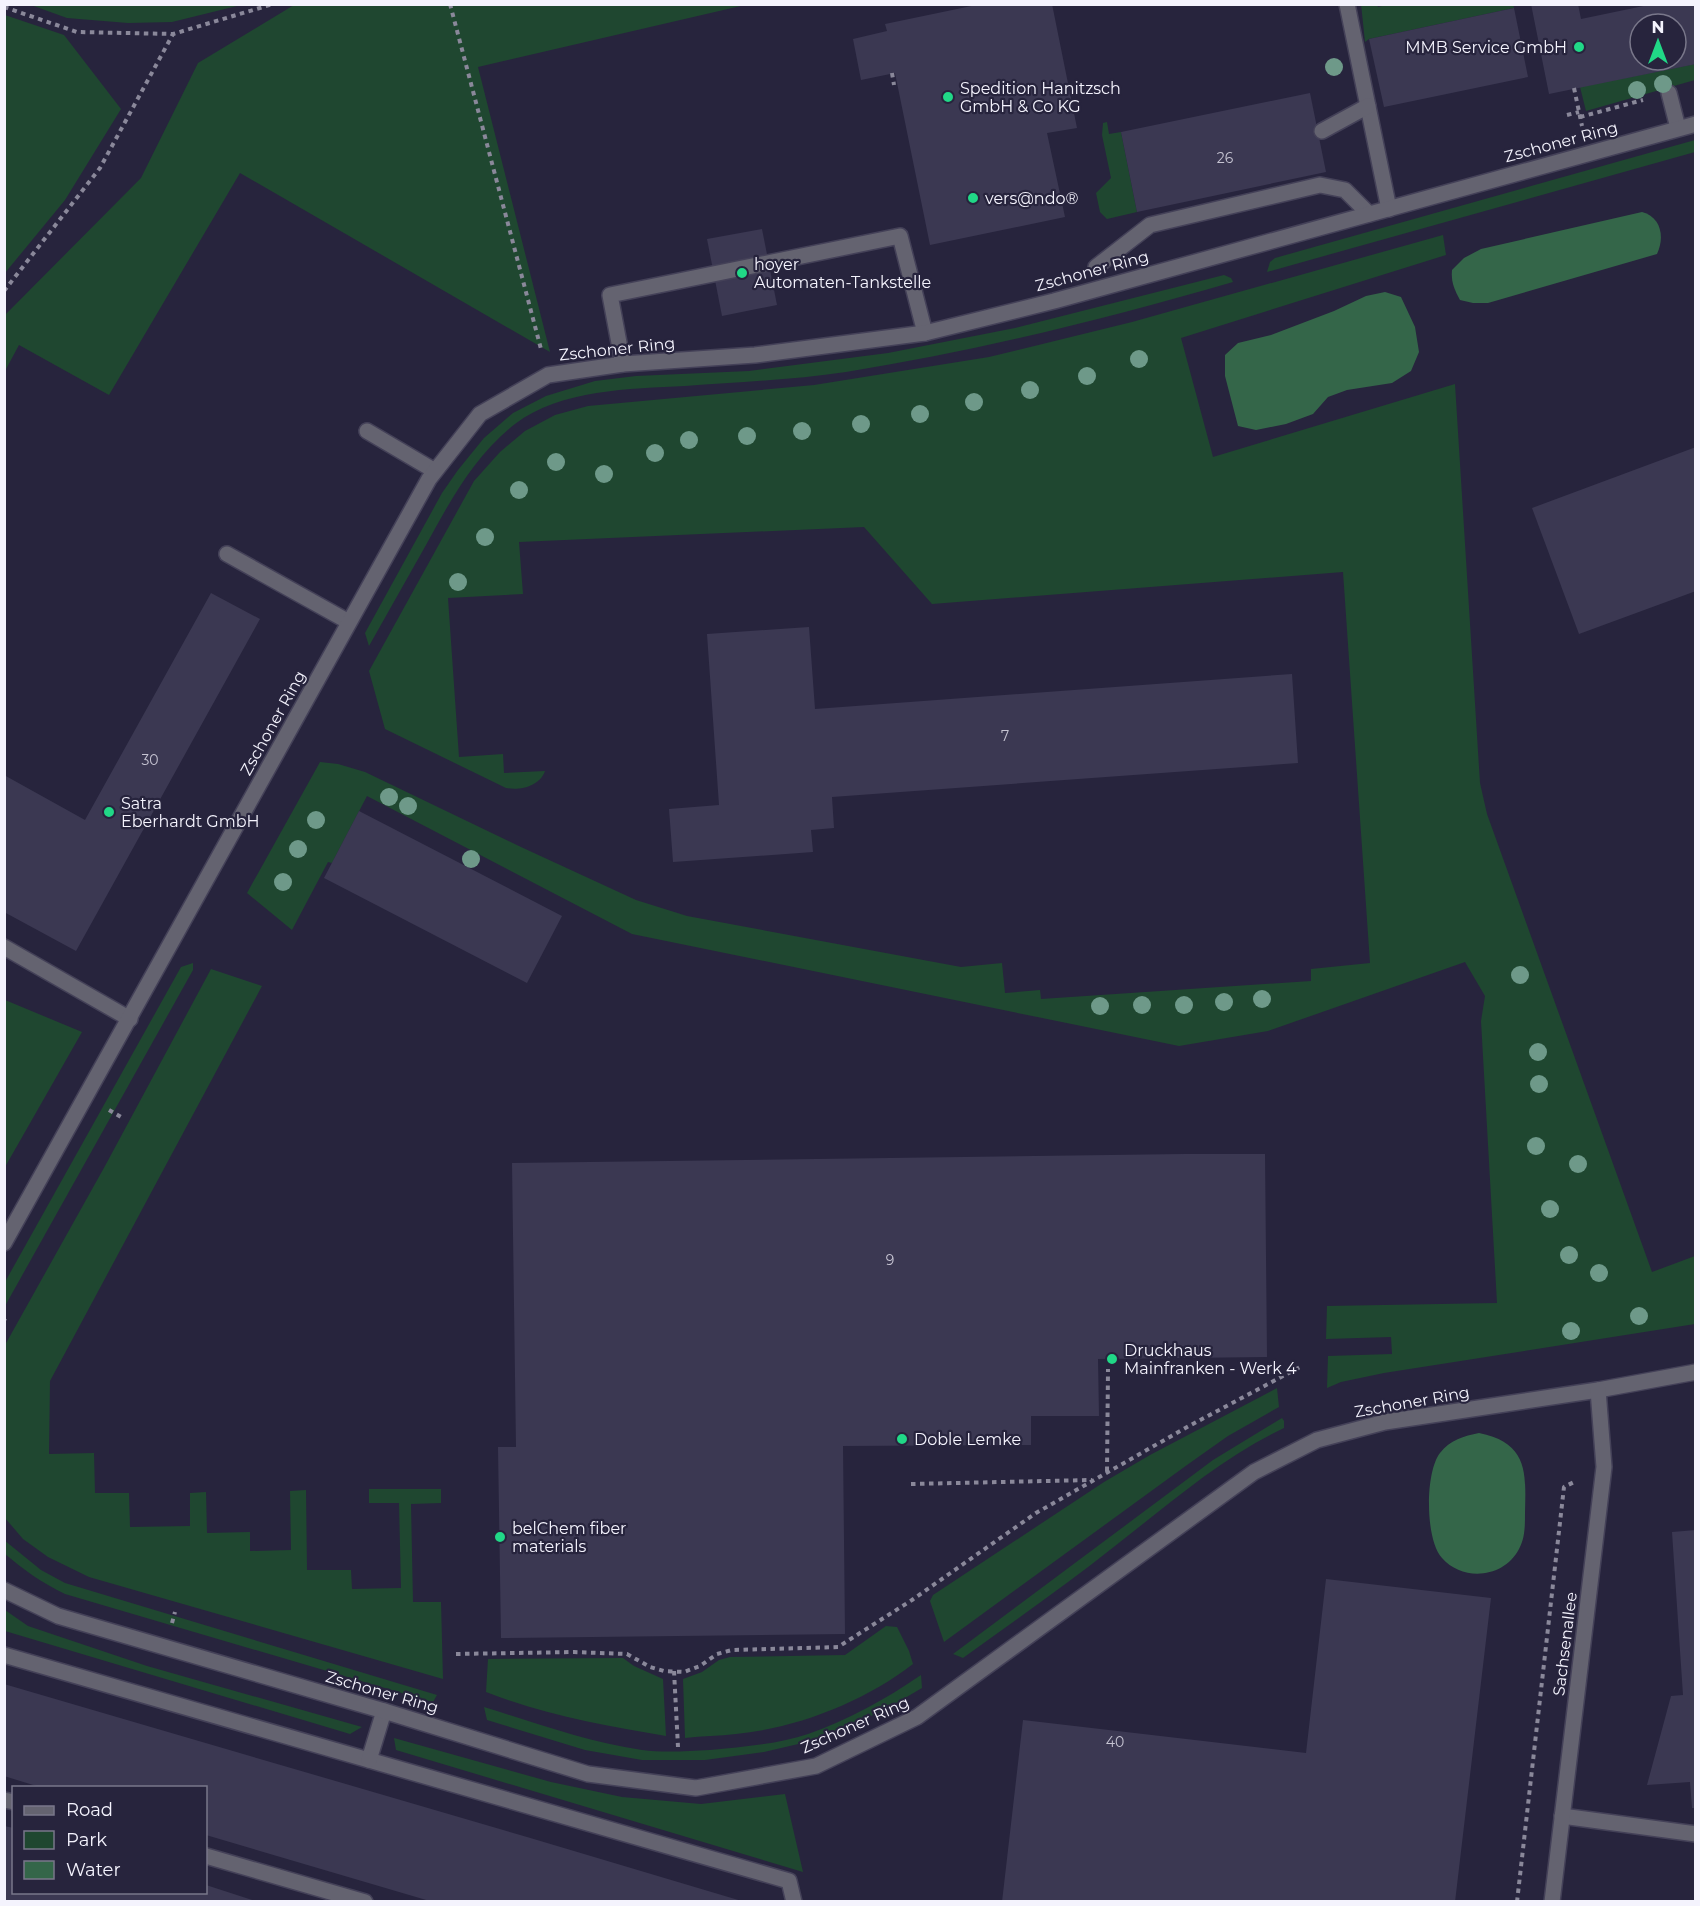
<svg xmlns="http://www.w3.org/2000/svg" width="1700" height="1906" viewBox="0 0 1700 1906" font-family="Montserrat,sans-serif">
<style>
.green{fill:#1f4730}
.water{fill:#346649}
.building{fill:#3b3852;fill-rule:evenodd}
.lines{fill:none;stroke-linecap:round;stroke-linejoin:round}
.lane-casing{stroke:#444158;stroke-width:18}
.street-casing{stroke:#444158;stroke-width:18}
.path{stroke:#8a889a;stroke-width:4;stroke-dasharray:4.5 4.5;stroke-linecap:butt}
.lane{stroke:#646370;stroke-width:15}
.street{stroke:#646370;stroke-width:15}
.tree{fill:#6e9989}
.poi-dot{fill:#21d887;stroke:#27243d;stroke-width:2}
.labels{text-anchor:middle;dominant-baseline:central;stroke-width:4.5;stroke-linejoin:round;paint-order:stroke}
.number-label{font-size:14px;fill:#c6c4d2}
.poi-label{font-size:16px;fill:#f4f3fd;stroke:#27243d;text-anchor:start}
.street-label{font-size:16px;fill:#f4f3fd;stroke:#27243d}
</style>
<rect width="100%" height="100%" fill="#27243d"/>
<g class="green">
<path d="M1361,4L1377,5L1378,7L1390,4H1513L1514,8L1369,39L1365,42Z"/>
<path d="M31,5V4L241,5L172,22L128,23L67,18Z"/>
<path d="M294,5H745L478,67L550,352L240,173L109,395L19,345L5,371V315L141,178L198,63Z"/>
<path d="M5,15L64,35L121,109L65,200L5,273Z"/>
<path d="M1695,64V80L1586,111L1580,87Z"/>
<path d="M1107,122L1109,134L1121,132L1137,212L1107,219L1100,212L1096,193L1111,178L1102,135L1103,123Z"/>
<path d="M1695,140V152L1267,272L1270,262L1275,258Z"/>
<path d="M1443,235L1446,255L1181,338L1213,457L1455,384L1480,783L1487,814L1652,1272L1695,1256V1324L1384,1373L1341,1382L1327,1388L1328,1356L1392,1354L1391,1337L1326,1339L1327,1306L1497,1303L1481,1021L1485,996L1465,962L1268,1031L1179,1046L632,934L367,796L332,863L328,862L292,930L247,893L320,762L338,764L365,772L521,847L636,900L687,916L961,967L1002,963L1005,993L1040,990L1041,999L1311,981V969L1370,963L1343,572L932,604L864,527L519,542L523,594L448,598L459,757L503,754L504,773L545,771C540,786 520,791 506,788L385,729L369,671L474,481L500,452L525,431L555,415L588,406L814,385L989,357L1132,322Z"/>
<path d="M1224,275L1231,278L1233,282C1106,319 977,351 846,372C793,380 738,382 685,386C630,389 561,389 515,424C475,455 450,501 426,545C407,579 388,612 369,646L365,633L442,493L458,470L484,438L513,413L546,396L595,381L636,376L749,371L888,353L1015,328Z"/>
<path d="M193,963V970L5,1306V1282L181,967Z"/>
<path d="M211,969L262,986L50,1381L49,1454L94,1453L95,1493H129L130,1527L190,1526V1493L206,1492L207,1533L250,1532V1551L291,1550L290,1491L306,1490L307,1570H351L352,1589L401,1588L399,1503H369V1489H441V1503L411,1504L413,1602H441L443,1679L89,1577L48,1557L23,1539L5,1518V1345L105,1166Z"/>
<path d="M5,1000L82,1032L5,1167Z"/>
<path d="M1277,1388L1279,1407L1228,1436L1187,1465L944,1642L930,1601L933,1595L1104,1482L1150,1455Z"/>
<path d="M1282,1418L1284,1421V1428C1222,1457 1169,1504 1115,1546C1066,1585 1014,1621 963,1658L953,1654L1213,1460Z"/>
<path d="M4,1540L41,1570L65,1583L437,1695L433,1702L412,1696L65,1594C42,1583 24,1570 5,1554Z"/>
<path d="M5,1610L28,1626L147,1666L362,1727L350,1734L5,1631Z"/>
<path d="M886,1626L897,1627L909,1651L913,1664C864,1702 797,1728 736,1734C719,1736 702,1736 685,1738L683,1679L702,1672L719,1660L730,1657L845,1655Z"/>
<path d="M623,1658L634,1666L663,1679L666,1736C605,1726 544,1715 486,1692L488,1659Z"/>
<path d="M921,1675L922,1688L886,1709L824,1738L764,1752L705,1760H642L585,1750L487,1720L484,1707C536,1723 587,1742 642,1750C664,1753 688,1751 710,1750C741,1747 779,1744 808,1734C848,1720 886,1699 921,1675Z"/>
<path d="M394,1738L551,1782L622,1797L701,1804L785,1794L803,1872L396,1750Z"/>
</g>
<g class="water">
<path d="M1642,212C1661,217 1665,237 1657,254L1488,303H1473L1460,300C1454,289 1451,282 1452,270L1464,258L1481,249Z"/>
<path d="M1385,292L1401,297L1415,327L1419,352L1411,371L1392,383L1347,390L1328,397L1313,414L1286,424L1256,430L1238,426L1225,376V355L1238,343L1271,335L1334,311L1366,296Z"/>
<path d="M1479,1433C1528,1443 1526,1472 1525,1513C1525,1526 1525,1538 1519,1549C1504,1578 1463,1582 1442,1558C1425,1540 1425,1472 1440,1453C1450,1440 1464,1436 1479,1433Z"/>
</g>
<g class="building">
<path d="M981,4H1052L1077,128L1047,133L1065,217L930,245L895,73L861,80L853,39L887,31L885,24Z"/>
<path d="M1531,4H1578L1581,19L1653,4H1696V64L1549,94ZM1640,24H1676V60H1640Z"/>
<path d="M1514,8L1528,77L1384,107L1369,39Z"/>
<path d="M1310,93L1326,172L1137,212L1121,132Z"/>
<path d="M762,229L777,305L722,316L707,239Z"/>
<path d="M1696,447V591L1579,634L1532,508Z"/>
<path d="M211,593L260,619L76,951L4,912V775L85,820Z"/>
<path d="M809,627L815,709L1292,674L1298,763L832,797L834,828L811,830L813,852L673,862L669,809L719,805L707,634Z"/>
<path d="M359,811L562,916L527,983L324,878Z"/>
<path d="M1184,1154H1265L1267,1357L1098,1359L1099,1416H1031V1445L843,1446L845,1634L501,1638L498,1447H516L512,1163Z"/>
<path d="M1696,1530V1808H1692L1690,1782L1647,1785L1671,1696L1683,1695L1672,1532Z"/>
<path d="M1326,1579L1491,1598L1455,1902H1002L1023,1720L1306,1753Z"/>
<path d="M4,1684L527,1837L745,1902H433L206,1835V1788H43L4,1776Z"/>
<path d="M4,1826L14,1828V1892H206V1885L258,1902H4Z"/>
</g>
<g class="lines">
<g class="lane-casing">
<g id="lane">
<path d="M1347,4L1389,209"/>
<path d="M1669,93L1678,128"/>
<path d="M1322,131L1368,106"/>
<path d="M1096,267L1150,225L1320,185L1345,190L1369,214"/>
<path d="M623,364L610,295L900,236L925,333"/>
<path d="M367,431L435,471"/>
<path d="M227,554L349,622"/>
<path d="M4,947L130,1019"/>
<path d="M4,1655L789,1881L794,1902"/>
<path d="M369,1760L384,1711"/>
<path d="M4,1800L14,1802"/>
<path d="M1562,1816L1696,1834"/>
<path d="M206,1856L365,1902"/>
</g>
</g>
<g class="street-casing">
<g id="street">
<path d="M4,1243L429,479L480,414L548,375L623,364L755,355L925,333L1054,301L1696,124"/>
<path d="M4,1590L58,1616L384,1711L588,1774L696,1788L816,1766L917,1717L1254,1472L1317,1440L1385,1422L1598,1390L1696,1372"/>
<path d="M1552,1902L1604,1467L1598,1390"/>
</g>
</g>
<g class="path">
<path d="M450,4L541,349"/>
<path d="M4,7L77,32L173,34L273,4"/>
<path d="M892,73L894,85"/>
<path d="M1574,88L1582,126"/>
<path d="M1567,115L1579,112"/>
<path d="M1580,117L1643,100"/>
<path d="M4,291L100,168L173,34"/>
<path d="M109,1110L121,1117"/>
<path d="M4,1320L6,1321"/>
<path d="M1107,1471L1108,1369"/>
<path d="M911,1484L1092,1480"/>
<path d="M172,1623L175,1612"/>
<path d="M456,1654L574,1652L627,1654L650,1667L664,1671L684,1672L700,1666L717,1654L732,1650L838,1647L912,1600L1036,1513L1189,1426L1300,1367"/>
<path d="M674,1671L678,1747"/>
<path d="M1517,1902L1564,1487L1574,1482"/>
</g>
<use href="#lane" class="lane"/>
<use href="#street" class="street"/>
</g>
<g class="tree">
<circle cx="1334" cy="67" r="9"/>
<circle cx="1663" cy="84" r="9"/>
<circle cx="1637" cy="90" r="9"/>
<circle cx="1139" cy="359" r="9"/>
<circle cx="1087" cy="376" r="9"/>
<circle cx="1030" cy="390" r="9"/>
<circle cx="974" cy="402" r="9"/>
<circle cx="920" cy="414" r="9"/>
<circle cx="861" cy="424" r="9"/>
<circle cx="802" cy="431" r="9"/>
<circle cx="747" cy="436" r="9"/>
<circle cx="689" cy="440" r="9"/>
<circle cx="655" cy="453" r="9"/>
<circle cx="556" cy="462" r="9"/>
<circle cx="604" cy="474" r="9"/>
<circle cx="519" cy="490" r="9"/>
<circle cx="485" cy="537" r="9"/>
<circle cx="458" cy="582" r="9"/>
<circle cx="389" cy="797" r="9"/>
<circle cx="408" cy="806" r="9"/>
<circle cx="316" cy="820" r="9"/>
<circle cx="298" cy="849" r="9"/>
<circle cx="471" cy="859" r="9"/>
<circle cx="283" cy="882" r="9"/>
<circle cx="1520" cy="975" r="9"/>
<circle cx="1262" cy="999" r="9"/>
<circle cx="1224" cy="1002" r="9"/>
<circle cx="1142" cy="1005" r="9"/>
<circle cx="1184" cy="1005" r="9"/>
<circle cx="1100" cy="1006" r="9"/>
<circle cx="1538" cy="1052" r="9"/>
<circle cx="1539" cy="1084" r="9"/>
<circle cx="1536" cy="1146" r="9"/>
<circle cx="1578" cy="1164" r="9"/>
<circle cx="1550" cy="1209" r="9"/>
<circle cx="1569" cy="1255" r="9"/>
<circle cx="1599" cy="1273" r="9"/>
<circle cx="1639" cy="1316" r="9"/>
<circle cx="1571" cy="1331" r="9"/>
</g>
<g class="poi-dot">
<circle cx="1579" cy="47" r="6"/>
<circle cx="948" cy="97" r="6"/>
<circle cx="973" cy="198" r="6"/>
<circle cx="742" cy="273" r="6"/>
<circle cx="109" cy="812" r="6"/>
<circle cx="1112" cy="1359" r="6"/>
<circle cx="902" cy="1439" r="6"/>
<circle cx="500" cy="1537" r="6"/>
</g>
<g class="labels">
<g class="number-label">
<text x="1225" y="158">26</text>
<text x="1005" y="736">7</text>
<text x="150" y="760">30</text>
<text x="890" y="1260">9</text>
<text x="1115" y="1742">40</text>
</g>
<g class="poi-label">
<text x="1567" y="47" text-anchor="end">MMB Service GmbH</text>
<text x="960" y="88">Spedition Hanitzsch<tspan x="960" dy="18">GmbH &amp; Co KG</tspan></text>
<text x="985" y="198">vers@ndo®</text>
<text x="754" y="264">hoyer<tspan x="754" dy="18">Automaten-Tankstelle</tspan></text>
<text x="121" y="803">Satra<tspan x="121" dy="18">Eberhardt GmbH</tspan></text>
<text x="1124" y="1350">Druckhaus<tspan x="1124" dy="18">Mainfranken - Werk 4</tspan></text>
<text x="914" y="1439">Doble Lemke</text>
<text x="512" y="1528">belChem fiber<tspan x="512" dy="18">materials</tspan></text>
</g>
<g class="street-label">
<text transform="translate(1561 142) rotate(-15)">Zschoner Ring</text>
<text transform="translate(1092 271) rotate(-15)">Zschoner Ring</text>
<text transform="translate(617 349) rotate(-6)">Zschoner Ring</text>
<text transform="translate(273 723) rotate(-61)">Zschoner Ring</text>
<text transform="translate(1412 1402) rotate(-10)">Zschoner Ring</text>
<text transform="translate(1565 1644) rotate(-83)">Sachsenallee</text>
<text transform="translate(382 1692) rotate(16)">Zschoner Ring</text>
<text transform="translate(855 1725) rotate(-24)">Zschoner Ring</text>
</g>
</g>
<rect width="1700" height="1906" fill="none" stroke="#f4f3fd" stroke-width="12"/>
<rect x="12" y="1786" width="195" height="108" fill="#27243d" stroke="#79778a" stroke-width="1.5"/>
<rect x="24" y="1806" width="30" height="9" fill="#646370" stroke="#79778a" stroke-width="1.5"/>
<text x="66" y="1816" font-size="18" fill="#f4f3fd">Road</text>
<rect x="24" y="1831" width="30" height="18" fill="#1f4730" stroke="#79778a" stroke-width="1.5"/>
<text x="66" y="1846" font-size="18" fill="#f4f3fd">Park</text>
<rect x="24" y="1861" width="30" height="18" fill="#346649" stroke="#79778a" stroke-width="1.5"/>
<text x="66" y="1876" font-size="18" fill="#f4f3fd">Water</text>
<g transform="translate(1658 42)"><circle r="28" fill="#27243d" stroke="#79778a" stroke-width="1.5"/>
<path d="M0-4.5L10 22L0 15L-10 22Z" fill="#21d887"/>
<text y="-9" font-size="16" font-weight="bold" text-anchor="middle" fill="#f4f3fd">N</text>
</g>
</svg>
